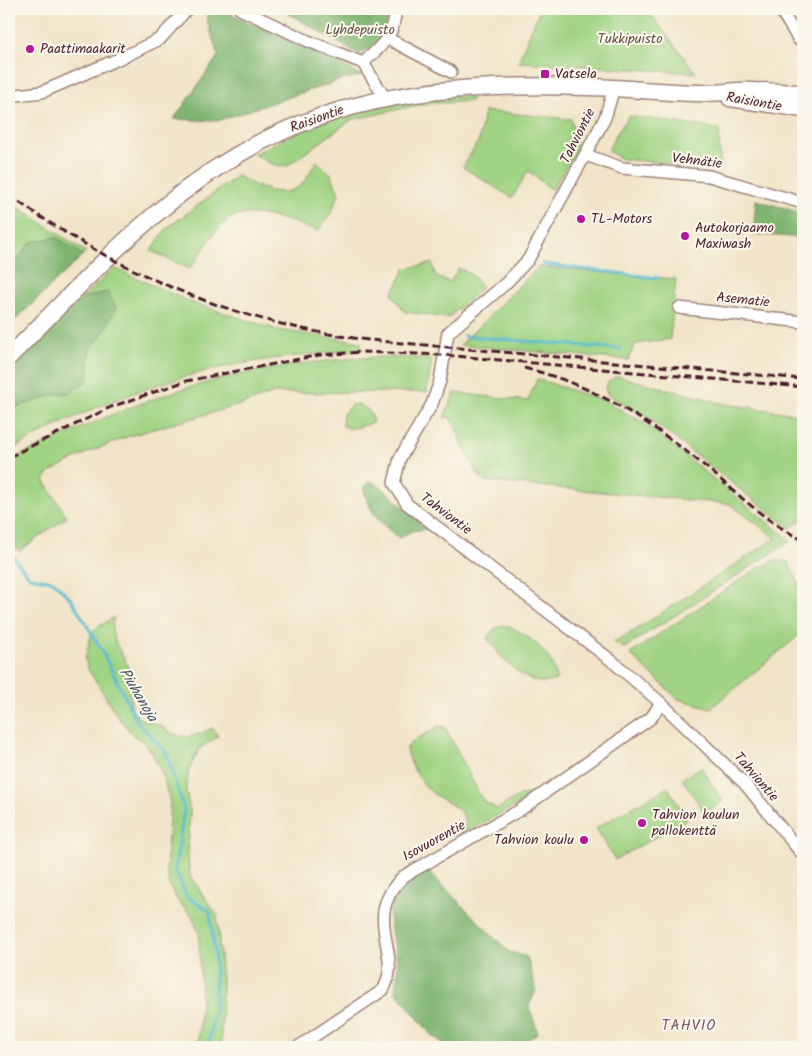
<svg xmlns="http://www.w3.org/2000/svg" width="812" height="1056" viewBox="0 0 812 1056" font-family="Kalam,sans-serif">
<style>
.green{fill:#a0d383;stroke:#757957}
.forest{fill:#80b571;stroke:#656a4e}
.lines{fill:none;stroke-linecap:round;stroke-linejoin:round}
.stream{stroke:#53bbd0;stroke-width:3}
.street-casing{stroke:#9e827a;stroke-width:14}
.secondary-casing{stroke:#9e827a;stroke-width:19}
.street{stroke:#fff;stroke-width:11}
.secondary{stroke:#fff;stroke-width:16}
.rail{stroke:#4a1f2b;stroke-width:3;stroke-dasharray:8 4;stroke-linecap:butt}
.poi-dot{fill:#b5179e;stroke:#fbf7ec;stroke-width:2}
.labels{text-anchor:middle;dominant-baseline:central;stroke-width:4;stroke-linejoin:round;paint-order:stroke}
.park-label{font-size:14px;fill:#645545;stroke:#fbf7ec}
.poi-label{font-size:14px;fill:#4a1f2b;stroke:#fbf7ec;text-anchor:start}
.street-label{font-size:14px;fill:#4a1f2b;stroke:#fbf7ec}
.water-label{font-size:15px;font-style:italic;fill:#4d5665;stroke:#fbf7ec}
.neighbourhood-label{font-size:15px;letter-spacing:1px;fill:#79546c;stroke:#fbf7ec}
</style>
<rect width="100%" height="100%" fill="#fbf7ec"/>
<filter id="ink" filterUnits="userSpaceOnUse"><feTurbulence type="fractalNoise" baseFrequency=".02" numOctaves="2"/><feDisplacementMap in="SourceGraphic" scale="10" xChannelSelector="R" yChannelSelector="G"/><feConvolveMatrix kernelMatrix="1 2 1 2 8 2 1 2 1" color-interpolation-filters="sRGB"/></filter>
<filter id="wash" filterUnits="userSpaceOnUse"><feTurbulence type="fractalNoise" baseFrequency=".0096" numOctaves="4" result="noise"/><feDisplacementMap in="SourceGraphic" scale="20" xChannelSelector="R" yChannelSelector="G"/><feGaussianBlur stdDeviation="1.12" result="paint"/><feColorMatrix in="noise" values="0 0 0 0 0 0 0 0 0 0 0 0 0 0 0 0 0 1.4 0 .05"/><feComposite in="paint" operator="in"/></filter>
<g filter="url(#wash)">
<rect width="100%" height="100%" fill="#f1e4c8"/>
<g class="green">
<path d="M540,9H647L696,73L518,62Z"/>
<path d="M468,96L472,99L470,101L418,105L351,120L287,166C274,167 265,161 254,154C270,146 286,137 303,130C354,108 413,100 468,96Z"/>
<path d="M484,111L571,119L577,149L552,190L528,171L512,198L463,167L479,140Z"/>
<path d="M629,116L719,129L720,168L622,159L608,151L615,136Z"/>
<path d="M316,161L331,174L339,194L331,213L318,231C295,223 246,203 225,222C212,233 200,256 190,269L151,251L166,229L237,176C256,186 281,201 301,185C307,180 312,168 316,161Z"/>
<path d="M9,201L86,252L9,326Z"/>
<path d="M432,263L436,277L450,282L459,268L473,276L482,288L448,318L405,312L392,294L405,269Z"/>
<path d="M538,267L676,279L670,339L635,344L628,360L460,345Z"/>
<path d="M114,268L193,303L278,330L361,342L360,350C301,355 241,360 184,377C123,394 63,420 9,451V400L18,407L52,395L69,393L88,380L90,351L106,328L108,292L82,298Z"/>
<path d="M396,357L432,359L427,392L274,393L243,404L129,436L87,453L50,472L44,480L67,517L19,551L9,539V462L21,455C76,430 132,404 190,387C253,369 330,357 396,357Z"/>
<path d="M617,376L725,404L803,415V519L790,528L651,420L608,395L605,388L609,381Z"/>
<path d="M537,379L605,401L644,423L791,541L624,648L613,642L631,633L776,538L730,504L484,481L476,472L450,417H444L455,393L528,401Z"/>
<path d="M359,404C368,410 373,412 372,423L350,429L342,425L343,414L351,405Z"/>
<path d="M775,560L788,562L803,592V632L711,708L678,699L630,654L755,570Z"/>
<path d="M114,617C107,639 123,651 129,670C133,683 128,694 132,708C137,720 145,721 156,724C161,725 165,729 169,732C185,740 197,736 212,728L218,736L200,748L189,770L186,789L190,812L188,856L190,876L217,915L222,981L221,1047H198L201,1002L199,933L192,916L178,901L169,885L166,868L170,803L163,776L152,753L144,742L133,735L120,720L88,669L85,659L92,631Z"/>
<path d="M503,625C524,629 557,657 556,680C528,691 501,658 487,638L494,629Z"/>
<path d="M439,726L445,727L483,801L497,809L521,795L535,793L516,806L460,834L466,824C461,803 442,803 429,790C420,780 408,762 406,749L412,742Z"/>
<path d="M701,767L723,801L705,813L682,779Z"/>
<path d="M668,787L687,819L615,860L596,828Z"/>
</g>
<g class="forest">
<path d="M220,9L342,64L362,76L344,79L217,121L174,119L218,56L206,16Z"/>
<path d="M281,9H389C387,29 379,48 358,54Z"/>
<path d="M756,200L803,213V238L753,234Z"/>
<path d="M56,237L83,255L9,326V270L31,242Z"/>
<path d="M108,292L116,308L106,328L90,351L88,380L69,393L52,395L18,407L9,400V370L82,298Z"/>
<path d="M370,481L383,488L427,529L412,531L399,538C378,521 370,514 363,487Z"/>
<path d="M425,868L508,951L527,957L536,990L529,1006L538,1033L517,1047H457L444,1044L432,1035L395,991C409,935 358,914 425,868Z"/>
</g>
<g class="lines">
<g class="stream">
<path d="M542,264L658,278"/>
<path d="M464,336L621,349"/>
<path d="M9,552L30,577L53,581L71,599L101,649L138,723L166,752L184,809L175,870L187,897L210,911L215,955V1010L208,1047"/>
</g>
</g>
</g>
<g filter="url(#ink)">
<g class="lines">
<g class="street-casing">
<g id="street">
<path d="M240,9L308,41L363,63L385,98"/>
<path d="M780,9L799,40"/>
<path d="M389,39L451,72"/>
<path d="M363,63C381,46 396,35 395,9"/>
<path d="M614,88L605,118L528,260L505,284L448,333L440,381L432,404L400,458L394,483L407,504L612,661L661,703L745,784L803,855"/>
<path d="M9,96L42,92L125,56L160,39L187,9"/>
<path d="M586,155L622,168L709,176L803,203"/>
<path d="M679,308L803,322"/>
<path d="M298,1047L383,990C405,953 359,919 404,876L520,810L651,718L661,703"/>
</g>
</g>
<g class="secondary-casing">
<g id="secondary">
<path d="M730,98L803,109"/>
<path d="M9,357C73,293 136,222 212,171C329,91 453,83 590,87C629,88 667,93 706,93C722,93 738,90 754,91C771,91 787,93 803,93"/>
</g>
</g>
<use href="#street" class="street"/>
<use href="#secondary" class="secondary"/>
<g class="rail">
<path d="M9,195C118,273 236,324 369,340L803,379"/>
<path d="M524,368C597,385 655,425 712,472C741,497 769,524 803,540"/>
<path d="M9,457L111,407L186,381L320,355L362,352L444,355L803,387"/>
</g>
</g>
</g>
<g class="poi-dot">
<circle cx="30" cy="49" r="5"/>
<rect x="540" y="69" width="10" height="10" rx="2.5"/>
<circle cx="581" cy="219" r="5"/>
<circle cx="685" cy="236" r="5"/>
<circle cx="642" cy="823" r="5"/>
<circle cx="584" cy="840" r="5"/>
</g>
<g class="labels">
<g class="park-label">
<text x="360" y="30">Lyhdepuisto</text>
<text x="630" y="39">Tukkipuisto</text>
</g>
<g class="poi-label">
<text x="40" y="49">Paattimaakarit</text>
<text x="555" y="74">Vatsela</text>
<text x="591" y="219">TL-Motors</text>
<text x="695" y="228">Autokorjaamo<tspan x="695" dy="16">Maxiwash</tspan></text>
<text x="652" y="815">Tahvion koulun<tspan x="652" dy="16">pallokenttä</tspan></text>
<text x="574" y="840" text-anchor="end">Tahvion koulu</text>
</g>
<g class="street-label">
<text transform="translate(754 102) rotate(10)">Raisiontie</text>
<text transform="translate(317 119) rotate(-20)">Raisiontie</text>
<text transform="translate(578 136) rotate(-63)">Tahviontie</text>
<text transform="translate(697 161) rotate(7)">Vehnätie</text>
<text transform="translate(743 300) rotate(6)">Asematie</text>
<text transform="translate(446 514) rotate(37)">Tahviontie</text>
<text transform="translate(756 777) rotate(49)">Tahviontie</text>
<text transform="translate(434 841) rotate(-29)">Isovuorentie</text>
</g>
<g class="water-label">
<text transform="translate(138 695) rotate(59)">Piuhanoja</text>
</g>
<g class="neighbourhood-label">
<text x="689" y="1026">TAHVIO</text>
</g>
</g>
<rect width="812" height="1056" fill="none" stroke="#fbf7ec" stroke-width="30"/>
</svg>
